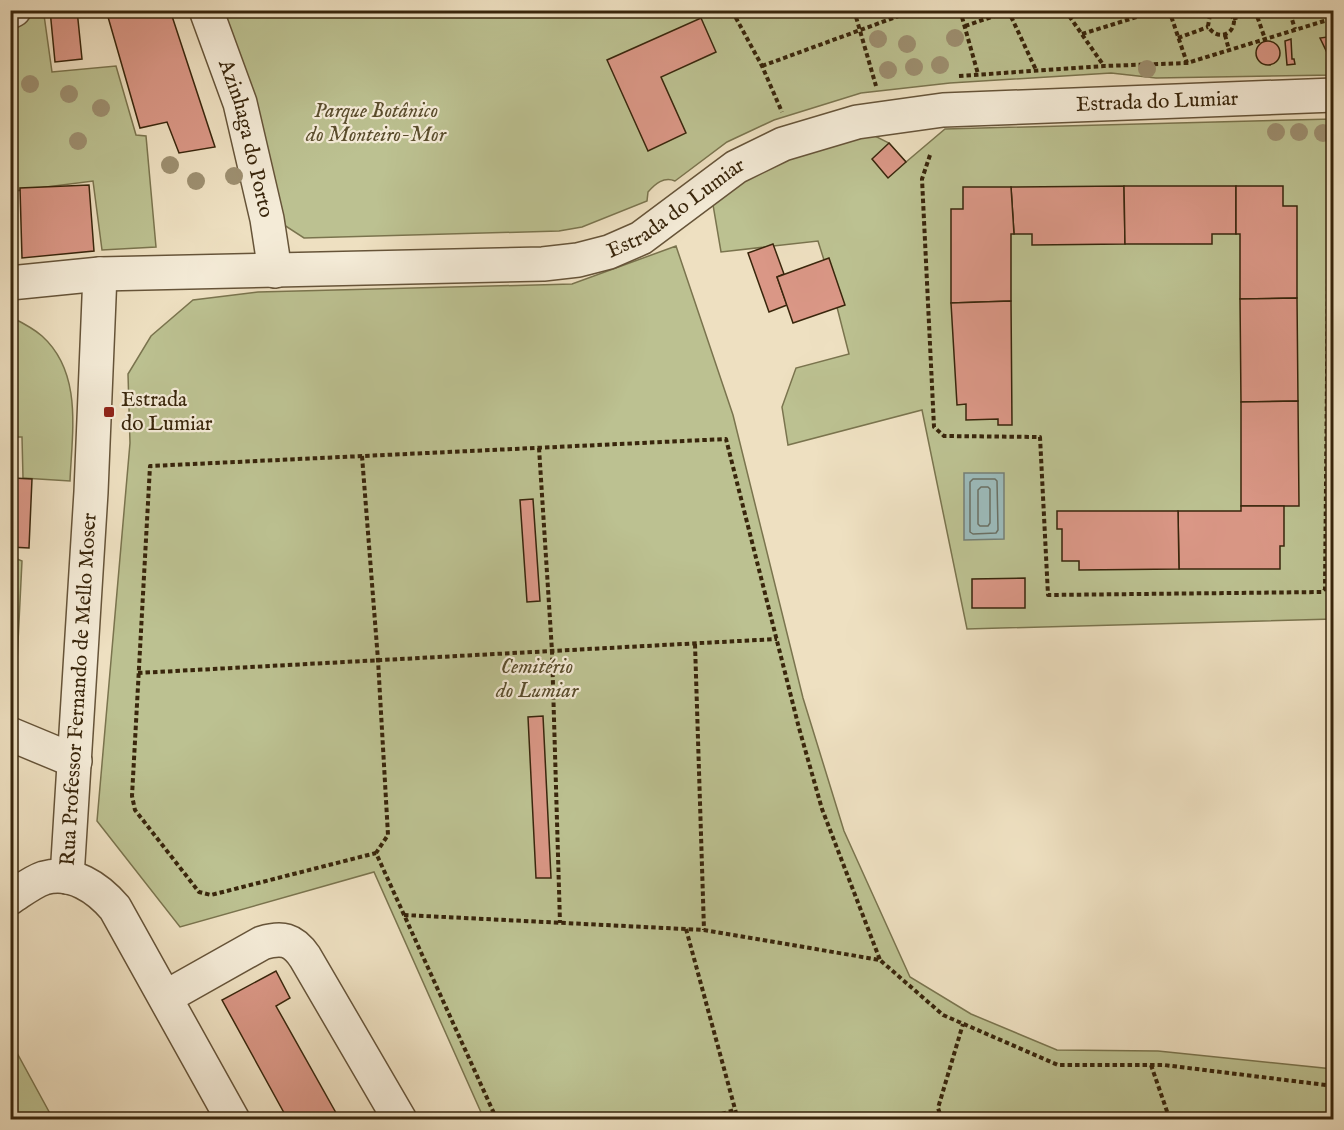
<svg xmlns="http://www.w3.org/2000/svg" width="1344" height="1130" viewBox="0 0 1344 1130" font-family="'IM FELL English',serif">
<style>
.green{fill:#bcc191;stroke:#7a744e;stroke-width:1.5}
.water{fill:#9cbbbb;stroke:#747f75;stroke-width:1.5}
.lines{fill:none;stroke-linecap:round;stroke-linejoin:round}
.shore{stroke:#6a7064;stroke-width:1.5}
.building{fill:#da9786;stroke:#39260c;stroke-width:1.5}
.minor-casing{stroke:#665439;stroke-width:36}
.path{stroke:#39260c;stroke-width:4;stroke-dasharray:4.5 3;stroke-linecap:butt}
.minor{stroke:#f4ebd7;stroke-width:33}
.tree{fill:#9d8f70}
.poi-dot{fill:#8f2418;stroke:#f4ebd7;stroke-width:2}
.labels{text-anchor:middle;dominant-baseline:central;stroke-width:4.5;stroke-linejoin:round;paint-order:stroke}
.street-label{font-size:21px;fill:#39260c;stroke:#f4ebd7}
.park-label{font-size:21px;font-style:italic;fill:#5a4d2d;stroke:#f4ebd7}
.poi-label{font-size:21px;fill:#39260c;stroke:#f4ebd7;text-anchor:start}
</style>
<rect width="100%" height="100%" fill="#eee0c1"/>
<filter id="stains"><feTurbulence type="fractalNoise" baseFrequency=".00333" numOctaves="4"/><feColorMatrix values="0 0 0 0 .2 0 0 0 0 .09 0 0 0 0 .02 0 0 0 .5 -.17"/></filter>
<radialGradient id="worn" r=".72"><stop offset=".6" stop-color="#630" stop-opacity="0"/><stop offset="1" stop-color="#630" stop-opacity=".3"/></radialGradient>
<g class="green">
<path d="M213,11H1333V75L1156,78L1111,73L950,83L861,93L774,120L727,142L675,181C664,176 655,184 648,192L647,201L582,227L559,231L304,238L284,225Z"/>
<path d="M35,12L44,15L52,72L116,66L136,135L146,136L156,247L102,250L93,181L15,191V257H11V24Z"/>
<path d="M1333,119V619L967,629L922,410L788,445L782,407L796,368L849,354L829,276L818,241L721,252L712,199L769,165L863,130L889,143L906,162L945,129Z"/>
<path d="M676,246L733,415L803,698L844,831L910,977L971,1014L1057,1050L1158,1051L1333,1069V1119H484L374,872L180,927L97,821L130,443L128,374L151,336L193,300L258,292L572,284Z"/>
<path d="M11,317C21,322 33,328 42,336C83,373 72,432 70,481L23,478L22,437H13L16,434L10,392Z"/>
<path d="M10,556L22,561L14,723L10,722Z"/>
<path d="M10,1042H11L53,1119H11Z"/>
</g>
<path class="water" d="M964,473H1004V539L964,540Z"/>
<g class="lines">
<g class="shore">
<path d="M973,479H995L997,481L998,530L996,533L973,534L970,532V482Z"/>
<path d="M981,487H988L990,489V523L988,526H980L978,524V490Z"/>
</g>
</g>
<g class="building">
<path d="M50,10H77L82,59L55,62Z"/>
<path d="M106,10H170L215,147L179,153L167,122L140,128Z"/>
<path d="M701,18L716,52L661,77L686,133L648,151L607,60Z"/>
<path d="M1334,36V67L1320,38Z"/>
<path d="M1291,39L1292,59H1294L1295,64L1287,65L1285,41Z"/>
<circle cx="1268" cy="53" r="12"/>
<path d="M889,143L906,162L888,178L872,159Z"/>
<path d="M89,185L94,251L22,258L20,188Z"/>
<path d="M1124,186L1125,244L1032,245V234H1014L1011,187Z"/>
<path d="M1124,186H1236V234H1212V244H1125Z"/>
<path d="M1236,186H1283V206H1297V298L1240,299V234H1236Z"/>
<path d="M963,187H1011L1014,234H1011V301L951,303V209H963Z"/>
<path d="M773,244L784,274L777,277L787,305L769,312L748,253Z"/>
<path d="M829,258L845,305L793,323L777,277Z"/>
<path d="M1297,298L1298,401L1241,402L1240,299Z"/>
<path d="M1011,301L1012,425H998V419L966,420V404L957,405L951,303Z"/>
<path d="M1298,401L1299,506H1241V402Z"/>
<path d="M10,413L14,444L10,445Z"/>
<path d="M13,478L32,479L29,548L10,547Z"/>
<path d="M533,499L540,601L527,602L520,500Z"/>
<path d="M1241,506H1284V546H1280V569H1179L1178,511H1241Z"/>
<path d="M1057,511H1178L1179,569L1079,570V561H1062V529H1057Z"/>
<path d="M1025,578V608H972V579Z"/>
<path d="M543,716L551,878H536L528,717Z"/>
<path d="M276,971L290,998L276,1006L340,1120H288L222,1000Z"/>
</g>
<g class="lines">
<g class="minor-casing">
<g id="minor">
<path id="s1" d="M206,10L240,103L267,219L275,271"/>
<path d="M10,12L14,10"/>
<path id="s2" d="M10,283L100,274L543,264L578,260L609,252L641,238L736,167L783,144L857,122L943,110L1334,95"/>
<path d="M10,734L75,761"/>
<path id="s3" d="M67,877L91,492L100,274"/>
<path d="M10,898C21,891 32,882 44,878C72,870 98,888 115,908L233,1120"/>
<path d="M166,997L262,943C282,937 293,939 305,957L400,1120"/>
</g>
</g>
<g class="path">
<path d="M735,10L736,18L762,66L782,112"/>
<path d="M854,10L876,86"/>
<path d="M960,10L978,74"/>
<path d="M1008,10L1036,70"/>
<path d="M1065,10L1104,66"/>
<path d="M1169,10L1187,63"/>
<path d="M1216,10L1210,15L1208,26C1216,41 1235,36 1234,19L1226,10"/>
<path d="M1255,10L1265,39"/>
<path d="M1278,10L1285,13L1294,10"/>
<path d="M1332,10L1334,14"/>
<path d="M1290,13L1295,29"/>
<path d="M1331,18L1334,27"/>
<path d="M1233,19L1255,11"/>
<path d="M965,26L1009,11"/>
<path d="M1082,34L1159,10"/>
<path d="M1225,35L1229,50"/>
<path d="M1178,38L1208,27"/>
<path d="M762,66L915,10"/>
<path d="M959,76L1104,66L1187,63L1334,18"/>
<path d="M930,155L922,179L934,427L944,436L1040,437L1048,595L1322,592L1325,589L1329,166"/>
<path d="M539,448L552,651L560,923"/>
<path d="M362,456L378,660L388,835L376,853"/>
<path d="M695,644L704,930"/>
<path d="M138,673L777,639"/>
<path d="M404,915L704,930L880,960L943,1015L1058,1065H1164L1334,1086"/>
<path d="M686,929L738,1120"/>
<path d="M1151,1065L1170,1120"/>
<path d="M497,1120L376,853L211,895L199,892L135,810L132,796L150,466L726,439L799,728L822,809L880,960"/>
<path d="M700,1120L735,1110"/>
<path d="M928,1120L941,1116"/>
<path d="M942,1120L938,1108L963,1024"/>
</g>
<use href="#minor" class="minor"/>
</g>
<g class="tree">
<circle cx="955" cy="38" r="9"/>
<circle cx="878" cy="39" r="9"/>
<circle cx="907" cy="44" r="9"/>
<circle cx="940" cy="65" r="9"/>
<circle cx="914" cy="67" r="9"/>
<circle cx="1147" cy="69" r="9"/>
<circle cx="888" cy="70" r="9"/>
<circle cx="30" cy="84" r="9"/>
<circle cx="69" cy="94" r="9"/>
<circle cx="101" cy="108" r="9"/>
<circle cx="1276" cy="132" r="9"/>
<circle cx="1299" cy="132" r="9"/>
<circle cx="1323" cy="133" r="9"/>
<circle cx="78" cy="141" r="9"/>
<circle cx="170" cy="165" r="9"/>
<circle cx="234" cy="176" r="9"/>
<circle cx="196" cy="181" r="9"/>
</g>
<rect class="poi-dot" x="103" y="406" width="12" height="12" rx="3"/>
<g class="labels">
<g class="street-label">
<text stroke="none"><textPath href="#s2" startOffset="1185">Estrada do Lumiar</textPath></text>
<text stroke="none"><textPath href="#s1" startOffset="135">Azinhaga do Porto</textPath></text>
<text stroke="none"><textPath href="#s2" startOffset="681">Estrada do Lumiar</textPath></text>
<text stroke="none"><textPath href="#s3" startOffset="188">Rua Professor Fernando de Mello Moser</textPath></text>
</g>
<g class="park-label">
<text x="376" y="111">Parque Botânico<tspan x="376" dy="24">do Monteiro-Mor</tspan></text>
<text x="537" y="667">Cemitério<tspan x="537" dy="24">do Lumiar</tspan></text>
</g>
<g class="poi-label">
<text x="121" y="400">Estrada<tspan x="121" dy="24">do Lumiar</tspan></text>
</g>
</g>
<rect width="1344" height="1130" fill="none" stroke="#eee0c1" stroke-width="36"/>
<rect x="12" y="12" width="1320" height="1106" fill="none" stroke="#39260c" stroke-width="3"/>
<rect x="18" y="18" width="1308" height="1094" fill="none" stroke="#39260c" stroke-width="1.5"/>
<rect width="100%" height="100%" filter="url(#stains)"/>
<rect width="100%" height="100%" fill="url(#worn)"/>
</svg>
